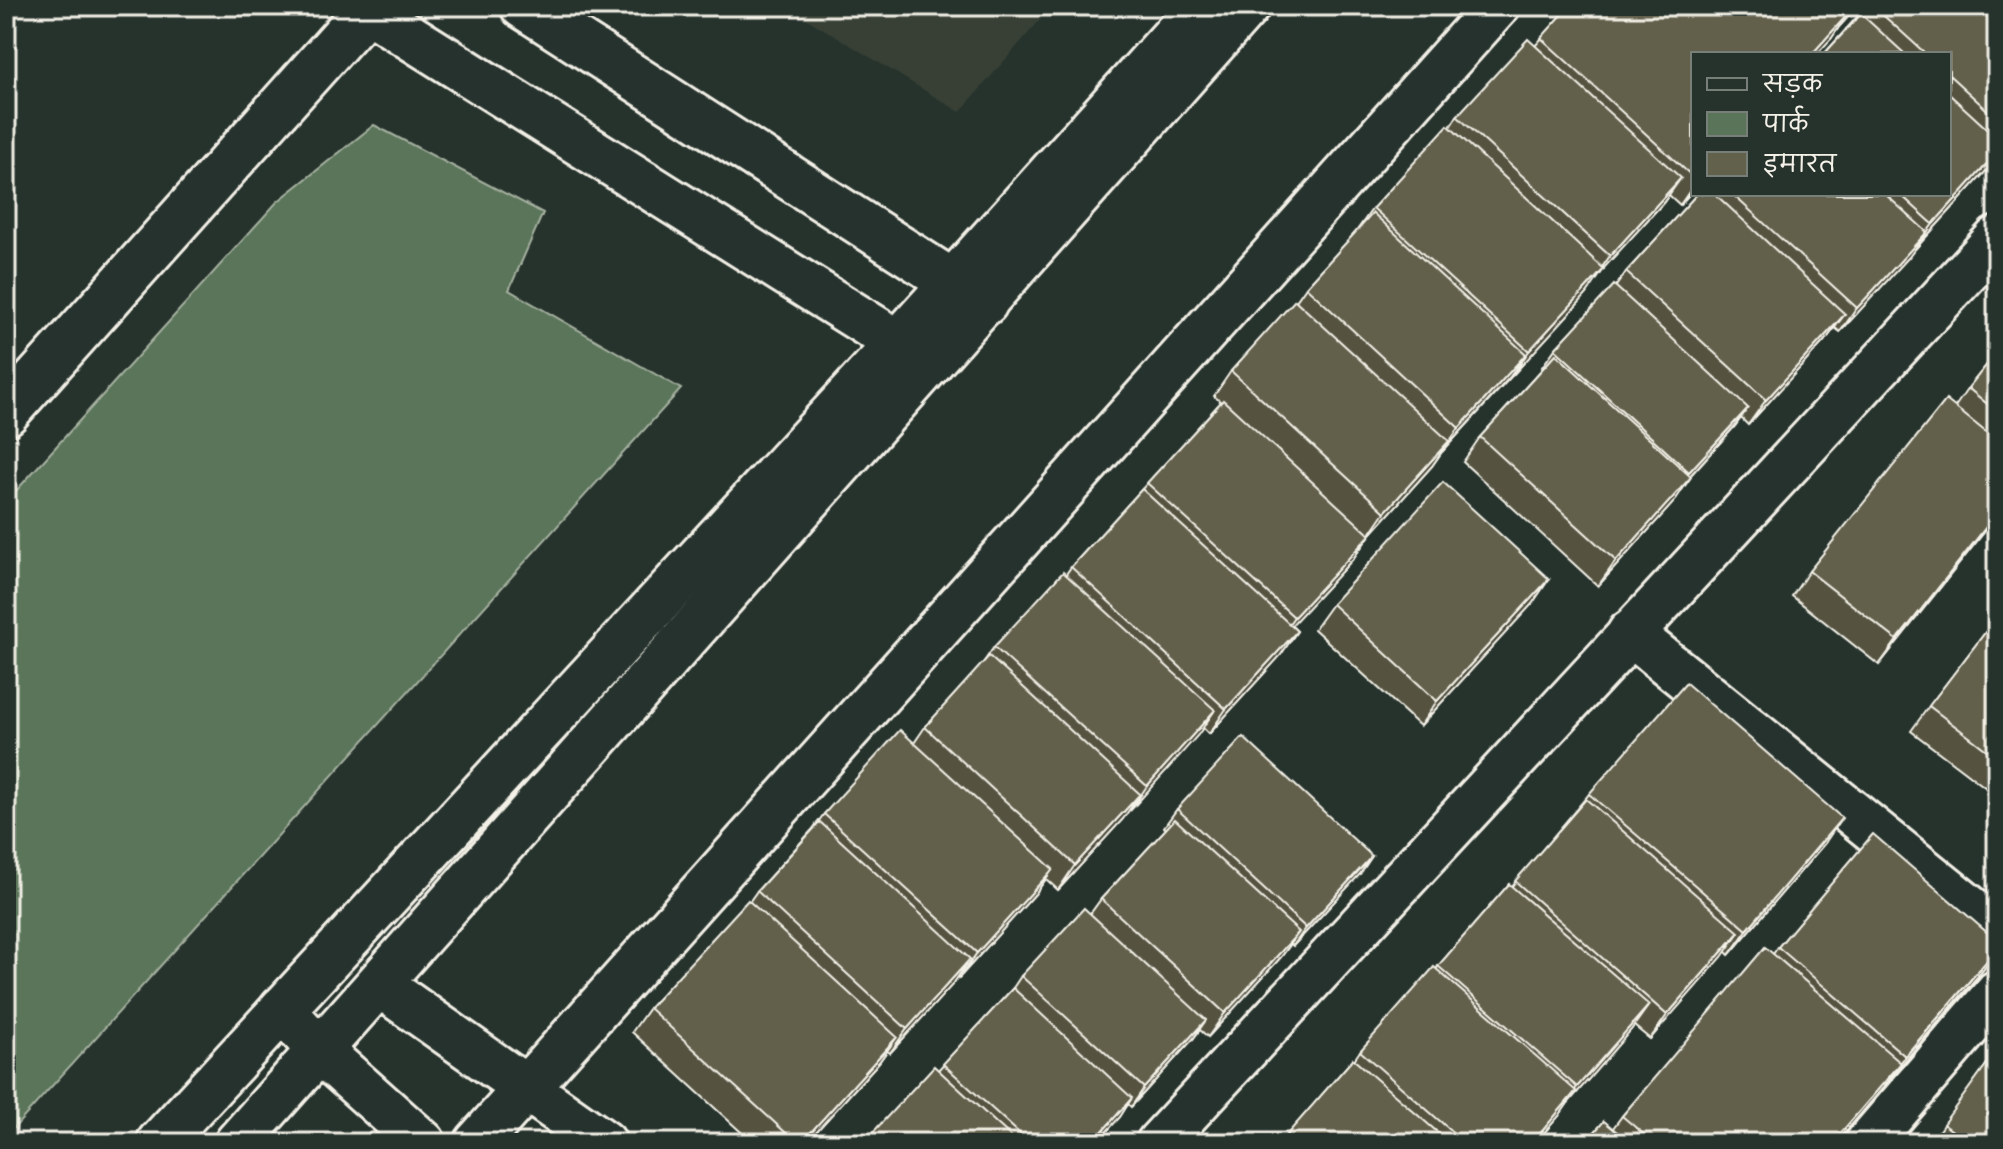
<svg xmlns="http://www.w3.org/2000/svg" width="2003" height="1149" viewBox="0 0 2003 1149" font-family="'Balsamiq Sans','Playpen Sans Deva',sans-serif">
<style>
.built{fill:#384136}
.green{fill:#5a745a;stroke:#a7b2a1;stroke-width:2}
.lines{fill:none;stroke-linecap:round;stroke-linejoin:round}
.minor-casing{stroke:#f4f1e8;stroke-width:50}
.tertiary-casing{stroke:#f4f1e8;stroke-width:50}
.primary-casing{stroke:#f4f1e8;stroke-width:50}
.minor{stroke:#26332d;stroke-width:44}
.tertiary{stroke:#26332d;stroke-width:44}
.primary{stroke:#26332d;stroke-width:44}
.wall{fill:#545341;stroke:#f4f1e8;stroke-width:2}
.shaded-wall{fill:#454435;stroke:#f4f1e8;stroke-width:2}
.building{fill:#62614c;stroke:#f4f1e8;stroke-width:2}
</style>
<rect width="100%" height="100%" fill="#26332d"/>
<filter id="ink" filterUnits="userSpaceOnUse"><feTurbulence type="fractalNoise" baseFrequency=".0125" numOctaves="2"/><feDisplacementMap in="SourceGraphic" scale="16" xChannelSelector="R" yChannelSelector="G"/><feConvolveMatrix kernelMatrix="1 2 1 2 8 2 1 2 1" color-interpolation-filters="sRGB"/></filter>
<g filter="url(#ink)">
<path class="built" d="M786,6H1052L960,112Z"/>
<path class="green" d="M374,125L543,213L509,290L681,389L6,1137V502L277,202Z"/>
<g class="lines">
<g class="minor-casing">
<g id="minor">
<path d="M6,413L370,6"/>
<path d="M1630,633L1997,930"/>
<path d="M380,985L604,1143"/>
<path d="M282,1009L320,1051L423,1143"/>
<path d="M477,1143L1497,6"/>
<path d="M1159,1143L1997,239"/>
<path d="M1868,1143L1997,993"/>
</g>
</g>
<g class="tertiary-casing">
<g id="tertiary">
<path d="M361,6L930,363"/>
<path d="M523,6L985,303"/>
</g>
</g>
<g class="primary-casing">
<g id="primary">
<path d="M159,1143L899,342L1201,6"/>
<path d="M237,1143L1247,6"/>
</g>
</g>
<use href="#minor" class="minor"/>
<use href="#tertiary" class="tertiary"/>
<use href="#primary" class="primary"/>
</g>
<g class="wall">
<path d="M1570,6H1858L1839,27L1831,39L1693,54V190L1680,205L1669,195L1663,203L1603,268L1587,294L1442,452L1432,466L1370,535L1352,560L1291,625L1297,631L1280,656L1209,734L1203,728L1129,810L1123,819L1058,890L1046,879L1035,894L959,978L958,976L953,984L890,1053L887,1051L879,1062L806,1143H753L632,1032L649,1008L749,902L757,891L812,830L824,814L914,743L925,727L981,666L994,647L1066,574L1071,567L1221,402L1214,396L1231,371L1296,301L1306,287L1355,233L1373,208L1450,127L1457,116L1535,46Z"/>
<path d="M1865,6H1997V159L1995,158L1987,170L1840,332L1835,328L1827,338L1748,425L1741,418L1735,426L1690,476L1674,502L1598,586L1463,462L1480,437L1543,368L1542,367L1555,349L1616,286L1626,272L1697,194H1949V54H1824L1856,18Z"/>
<path d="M1997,352V516L1879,665L1792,596L1809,571L1955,407L1968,388Z"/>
<path d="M1549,579L1532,604L1420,726L1314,629L1332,604Z"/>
<path d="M1997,617V789L1994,794L1911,731L1929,706Z"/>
<path d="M1589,794L1825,843L1729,955L1725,951L1650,1039L1634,1026L1568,1103L1559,1116L1535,1143H1280L1353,1059L1354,1060L1360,1051L1436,969L1509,884L1512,886Z"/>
<path d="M1177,809L1372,856L1360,874L1293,946L1291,944L1281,957L1208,1037L1200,1030L1193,1039L1131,1107L1128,1104L1120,1117L1096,1143H863L938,1070L1013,988L1021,976L1090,914L1101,899L1166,829L1164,827Z"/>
<path d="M1778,947L1984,969L1836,1143H1585L1613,1128L1622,1116L1773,954Z"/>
<path d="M1997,1050V1143H1930Z"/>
</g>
<g class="shaded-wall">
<path d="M1853,6H1858L1839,27L1831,39L1817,54H1812L1845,17Z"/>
<path d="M1997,153V156L1987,170L1915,249L1933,224Z"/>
<path d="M1681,178L1663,203L1593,280L1610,256Z"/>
<path d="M1693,186V190L1680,205Z"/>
<path d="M1927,232L1909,257L1840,332L1857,308Z"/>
<path d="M1604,269L1587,294L1512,376L1529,351Z"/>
<path d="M1845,314L1827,338L1748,425L1766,400Z"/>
<path d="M1526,354L1509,378L1442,452L1459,428Z"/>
<path d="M1748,408L1735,426L1677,490L1689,472Z"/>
<path d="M1449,441L1432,466L1370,535L1352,560L1276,642L1294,617L1368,537L1385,512Z"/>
<path d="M1691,477L1674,502L1598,586L1616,561Z"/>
<path d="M1997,513V516L1879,665L1897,640Z"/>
<path d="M1549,579L1532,604L1420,726L1437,701Z"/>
<path d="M1297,631L1280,656L1209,734L1226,709Z"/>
<path d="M1215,710L1198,735L1130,811L1147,786Z"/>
<path d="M1140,794L1123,819L1058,890L1075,865Z"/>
<path d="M1842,818L1825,843L1729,955L1747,930Z"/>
<path d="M1372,856L1360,874L1293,946L1306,928Z"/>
<path d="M1053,869L1035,894L959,978L977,953Z"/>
<path d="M1299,932L1281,957L1208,1037L1225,1013Z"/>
<path d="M1739,932L1722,957L1650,1039L1667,1015Z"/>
<path d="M1997,949L1984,969L1890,1078L1883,1088L1836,1143H1832Z"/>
<path d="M970,959L953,984L890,1053L907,1029Z"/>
<path d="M1649,1005L1631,1030L1568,1103L1559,1116L1535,1143H1532L1568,1100L1577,1087Z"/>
<path d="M1206,1020L1193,1039L1131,1107L1144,1088Z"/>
<path d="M897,1037L879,1062L806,1143H801Z"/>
<path d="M1132,1098L1120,1117L1096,1143H1092Z"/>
</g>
<g class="building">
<path d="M1570,6H1839L1848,14L1812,54H1693V177L1541,38Z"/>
<path d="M1873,6H1997V119L1949,75V54H1926Z"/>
<path d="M1861,14L1905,54H1824Z"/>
<path d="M1528,39L1681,178L1610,256L1457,116Z"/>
<path d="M1949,94L1997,138V153L1933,224L1900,194H1949Z"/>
<path d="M1448,125L1604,269L1529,351L1373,208Z"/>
<path d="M1697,194H1715L1845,314L1766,400L1626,272Z"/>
<path d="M1732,194H1885L1927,232L1857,308Z"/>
<path d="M1373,213L1526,354L1459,428L1306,287Z"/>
<path d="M1614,285L1748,408L1689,472L1555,349Z"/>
<path d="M1295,300L1449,441L1385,512L1231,371Z"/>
<path d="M1997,352V412L1968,388Z"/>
<path d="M1556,354L1691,477L1616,561L1480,437Z"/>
<path d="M1223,400L1370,535L1294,617L1147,483Z"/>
<path d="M1946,400L1997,441V513L1897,640L1809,571Z"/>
<path d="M1443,482L1549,579L1437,701L1332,604Z"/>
<path d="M1142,489L1297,631L1226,709L1071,567Z"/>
<path d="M1063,572L1215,710L1147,786L994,647Z"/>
<path d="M1997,617V758L1929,706Z"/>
<path d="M989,656L1140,794L1075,865L925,727Z"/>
<path d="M1686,683L1842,818L1747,930L1589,794Z"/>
<path d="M900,730L1053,869L977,953L824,814Z"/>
<path d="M1243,737L1372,856L1306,928L1177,809Z"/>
<path d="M1586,799L1739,932L1667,1015L1515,881Z"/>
<path d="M1175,819L1299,932L1225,1013L1101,899Z"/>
<path d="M820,822L970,959L907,1029L757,891Z"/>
<path d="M1873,834L1997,941V949L1905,1056L1778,947Z"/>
<path d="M1509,884L1649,1005L1577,1087L1438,966Z"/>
<path d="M748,900L897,1037L801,1143H797L649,1008Z"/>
<path d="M1084,908L1206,1020L1144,1088L1021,976Z"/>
<path d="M1765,947L1901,1063L1832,1143H1654L1622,1116Z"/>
<path d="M1434,967L1576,1091L1532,1143H1465L1360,1051Z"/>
<path d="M1013,988L1132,1098L1092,1143H1030L943,1064Z"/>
<path d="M1997,1050V1143H1969L1943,1124Z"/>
<path d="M1353,1059L1450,1143H1286L1282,1140Z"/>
<path d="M934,1066L1018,1143H863Z"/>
<path d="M1604,1121L1630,1143H1585Z"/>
</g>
</g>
<rect width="2003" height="1149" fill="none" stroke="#26332d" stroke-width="32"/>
<rect x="16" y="16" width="1971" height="1117" fill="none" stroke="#f4f1e8" stroke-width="3" filter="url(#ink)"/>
<rect x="1691" y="52" width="260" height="144" fill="#26332d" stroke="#787f78" stroke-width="2"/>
<rect x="1707" y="78" width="40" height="12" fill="#26332d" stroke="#787f78" stroke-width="2"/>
<text x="1763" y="92" font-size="24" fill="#f4f1e8">सड़क</text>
<rect x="1707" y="112" width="40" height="24" fill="#5a745a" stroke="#787f78" stroke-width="2"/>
<text x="1763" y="132" font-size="24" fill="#f4f1e8">पार्क</text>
<rect x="1707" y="152" width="40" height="24" fill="#62614c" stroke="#787f78" stroke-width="2"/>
<text x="1763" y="172" font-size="24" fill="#f4f1e8">इमारत</text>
</svg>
